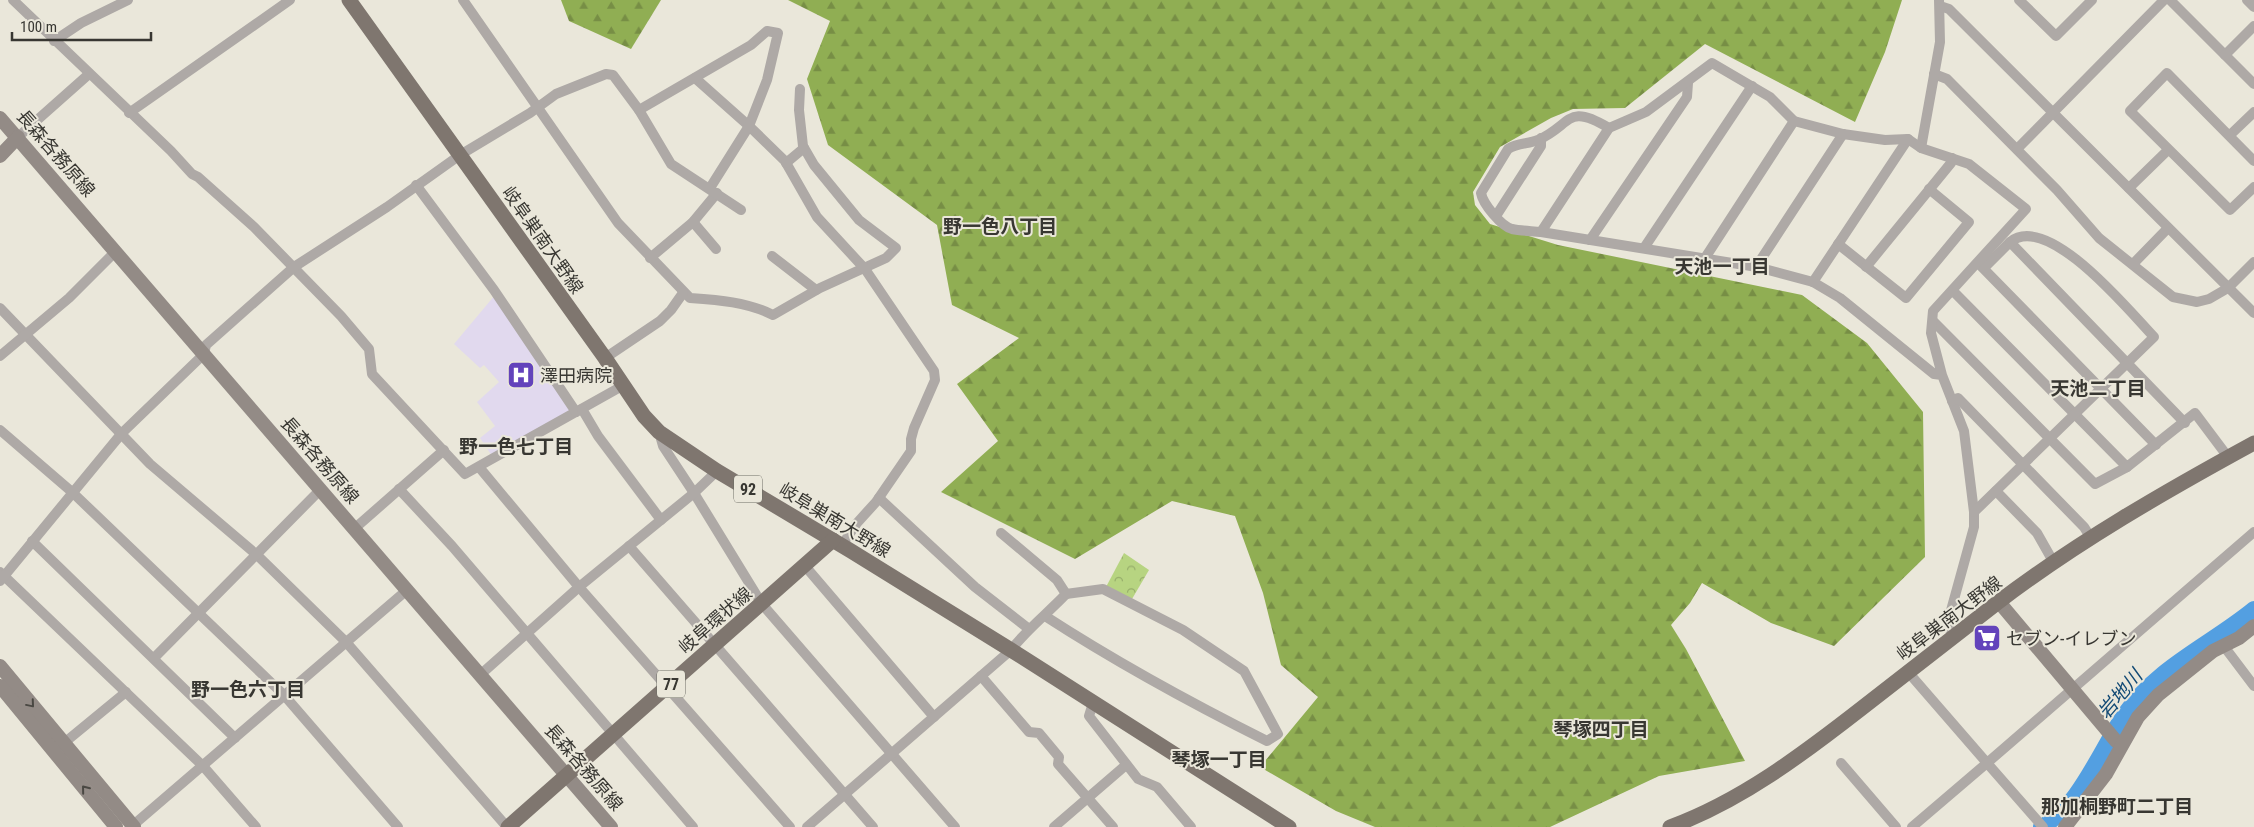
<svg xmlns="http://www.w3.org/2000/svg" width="2254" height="827" viewBox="0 0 2254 827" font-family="'Roboto Condensed','Noto Sans JP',sans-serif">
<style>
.medical{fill:#e1d9ee}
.forest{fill:url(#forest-firs)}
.park{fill:url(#park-crowns)}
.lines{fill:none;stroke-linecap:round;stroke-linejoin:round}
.river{stroke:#539fe1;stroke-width:16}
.street{stroke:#aea9a6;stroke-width:10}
.secondary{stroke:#938b86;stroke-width:14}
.primary{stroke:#7f766f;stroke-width:15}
.oneway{stroke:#4a4843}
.labels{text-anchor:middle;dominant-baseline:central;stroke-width:4;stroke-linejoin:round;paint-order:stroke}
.shield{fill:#eae7da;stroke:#6d6c64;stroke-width:1}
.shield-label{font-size:16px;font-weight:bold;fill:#383732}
.street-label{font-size:18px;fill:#383732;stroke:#eae7da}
.poi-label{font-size:18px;fill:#383732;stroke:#eae7da;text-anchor:start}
.neighbourhood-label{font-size:19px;font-weight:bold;fill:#383732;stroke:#eae7da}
.water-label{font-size:19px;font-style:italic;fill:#114974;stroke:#eae7da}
</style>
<defs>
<pattern id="forest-firs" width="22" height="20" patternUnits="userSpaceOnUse" patternTransform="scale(1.25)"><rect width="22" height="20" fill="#90ae53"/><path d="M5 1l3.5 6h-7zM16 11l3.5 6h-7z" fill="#778e45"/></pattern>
<pattern id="park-crowns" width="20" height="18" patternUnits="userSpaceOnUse" patternTransform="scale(1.25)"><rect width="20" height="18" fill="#b7d481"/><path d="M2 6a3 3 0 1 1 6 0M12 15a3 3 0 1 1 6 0" fill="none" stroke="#96ad6a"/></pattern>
</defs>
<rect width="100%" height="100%" fill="#eae7da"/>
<path class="medical" d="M495,295L569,406V411L492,456L480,438L495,426L477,402L499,382L484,365L480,368L454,344Z"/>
<g class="forest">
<path d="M561,0H661L631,49L569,21Z"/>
<path d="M788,0H1902L1885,52L1855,122L1705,44L1625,108L1573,109L1551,118L1500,147L1473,192L1475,205L1490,224L1558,245L1802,295L1867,343L1923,412L1925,557L1834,646L1771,623L1702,583L1690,603L1671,625L1686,649L1745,761L1659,776L1550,827H1375L1336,811L1260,767L1318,697L1281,665L1263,593L1235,516L1172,501L1075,559L941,492L998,441L957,384L1019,338L952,305L937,225L828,145L807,79L830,21Z"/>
</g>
<path class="park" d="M1124,553L1149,570L1132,599L1106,587Z"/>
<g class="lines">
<path class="river" d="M2041,827C2077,810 2102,747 2124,715C2158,666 2210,645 2254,609"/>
<g class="street">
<path d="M13,0L171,151L192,174L198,177L254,227L341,316L369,349L372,374L465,474L624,385"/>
<path d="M463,0L618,223L690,298C719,300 747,302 773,315L820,288L886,258L896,248L859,220L814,165L803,146L799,110L800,89"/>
<path d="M2019,0L2056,36L2092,0"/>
<path d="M2170,0L2254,84"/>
<path d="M2247,0L2254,7"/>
<path d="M1940,6L1949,9L2254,313"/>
<path d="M54,41L81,23L128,0"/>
<path d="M2225,55L2254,26"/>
<path d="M1934,74L1947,79L2057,190L2099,238L2173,297L2197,302L2209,299L2228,288L2254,262"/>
<path d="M695,78L749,126L785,161L817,217L865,269L934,371L935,380L914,428L911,439V451L876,502L857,523L842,545"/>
<path d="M639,110L751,45L767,31L778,33L767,80L749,126L710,188"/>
<path d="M129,113L290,0"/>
<path d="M2230,135L2254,112"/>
<path d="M18,137L89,74"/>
<path d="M1921,148L1940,42L1939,0"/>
<path d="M2017,149L2164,0"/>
<path d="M2254,161L2167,73L2130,111L2230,210L2254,187"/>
<path d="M786,163L804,148"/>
<path d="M416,185L494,290L576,412"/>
<path d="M2129,188L2168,150"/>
<path d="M1496,216L1541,146V138"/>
<path d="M693,222L716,249"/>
<path d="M1541,232C1532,231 1521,231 1512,229C1501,226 1483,204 1481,193L1508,149C1517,143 1528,144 1538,140C1572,125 1566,102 1609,128"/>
<path d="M1590,240L1687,97L1688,83"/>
<path d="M1838,244L1906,298L1969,222L1929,189"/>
<path d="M1644,248L1752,86"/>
<path d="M772,256L816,290"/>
<path d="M650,258L693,222L717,193"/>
<path d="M1705,258L1794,121"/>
<path d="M1979,264L2156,445"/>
<path d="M2133,264L2168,228"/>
<path d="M1756,267L1843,134"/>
<path d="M1866,267L1951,163L1952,158"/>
<path d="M1984,268L2010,242L2185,423"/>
<path d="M1813,282L1908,139"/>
<path d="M1953,291L2127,467L2195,413L2228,457"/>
<path d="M0,308L150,464L257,555L346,642L507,827"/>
<path d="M1934,322L2095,484L2127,467"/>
<path d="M0,356L69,298L116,251"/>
<path d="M605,358L660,321L671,310L683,293"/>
<path d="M1942,375L1934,374L1840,298L1813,282L1757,267L1541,232L1609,128L1646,112L1712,63L1770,97L1794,121L1843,134L1885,140L1908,139L1921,148L1969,164L2026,209L1933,311L1931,333L1942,375L1964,431L1974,512V527L1950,614L1948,625L1953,638"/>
<path d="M1952,401L1958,398L2084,527L2091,538"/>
<path d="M582,409L598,436L661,520"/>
<path d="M0,430L72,492L284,695L398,827"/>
<path d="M659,432L663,446L694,493L762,604L955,827"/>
<path d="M479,467L579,587L790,827"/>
<path d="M399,489L452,546L693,827"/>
<path d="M1996,491L2037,533L2054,563"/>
<path d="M879,498L975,587L1029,629"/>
<path d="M1974,512L2154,337C2130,312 2048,211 2010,242"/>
<path d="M354,529L444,450"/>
<path d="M1001,533L1057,580L1066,594L1103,589L1183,630L1244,671L1278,734L1267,741C1191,703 1116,662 1045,616"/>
<path d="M32,541L235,738"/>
<path d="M629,546L873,827"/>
<path d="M805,566L934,717"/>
<path d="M0,572L203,766L256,827"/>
<path d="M0,581L122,433L204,354L206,345L294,267L387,207L460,155L530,113L556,94L606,74L613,75L639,110L671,164L741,210"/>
<path d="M2223,645L2254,686"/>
<path d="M154,658L320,490"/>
<path d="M1908,672L1987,763L2254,532"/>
<path d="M480,675L579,587L694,493L717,471"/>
<path d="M981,676L1029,732L1039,733L1059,757L1058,764L1113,827"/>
<path d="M1093,703L1089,716L1138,779L1157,787L1191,827"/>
<path d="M64,743L126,692"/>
<path d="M1841,763L1896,827"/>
<path d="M131,827L407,590"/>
<path d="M807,827L1011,650C1027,629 1048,613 1066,594"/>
<path d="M1054,827L1126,765"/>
<path d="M1912,827L1987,763L2043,827"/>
</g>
<g class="secondary">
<path d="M0,118L611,827"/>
<path d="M0,156L18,137"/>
<path d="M1999,602L2116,741L2121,744"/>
<path d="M0,666L134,827"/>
<path d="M0,686L116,827"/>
<path d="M2065,827L2106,774L2138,717L2158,695L2213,651L2239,638L2254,626"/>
</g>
<g class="primary">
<path d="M349,0L605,358L644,416L659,432L717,471L851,551L1011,650L1289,827"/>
<path d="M508,827L833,540"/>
<path d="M1670,827C1741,801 1803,754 1862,708C1907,673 1952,638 1997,603C2077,542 2166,491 2254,443"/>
</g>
</g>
<defs><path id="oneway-chevron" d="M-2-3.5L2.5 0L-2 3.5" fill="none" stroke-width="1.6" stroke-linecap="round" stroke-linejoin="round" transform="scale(1.25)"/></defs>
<g class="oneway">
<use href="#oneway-chevron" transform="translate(31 704) rotate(50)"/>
<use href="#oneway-chevron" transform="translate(85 789) rotate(-129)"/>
</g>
<defs>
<g id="hospital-square" transform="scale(1.4375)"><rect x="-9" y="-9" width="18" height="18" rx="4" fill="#6343bb" stroke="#eae7da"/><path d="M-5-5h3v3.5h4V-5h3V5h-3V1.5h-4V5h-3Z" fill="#fff"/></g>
<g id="supermarket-square" transform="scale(1.4375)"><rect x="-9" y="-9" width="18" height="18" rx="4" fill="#6343bb" stroke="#eae7da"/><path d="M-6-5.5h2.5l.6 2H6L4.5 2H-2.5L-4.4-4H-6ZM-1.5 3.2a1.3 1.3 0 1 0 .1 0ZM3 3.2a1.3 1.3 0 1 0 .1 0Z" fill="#fff"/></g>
</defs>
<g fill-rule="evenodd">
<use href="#hospital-square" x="521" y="375"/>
<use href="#supermarket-square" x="1987" y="638"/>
</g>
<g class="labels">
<g class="shield">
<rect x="734" y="475.5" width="28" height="27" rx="4"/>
<rect x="657" y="670.5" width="28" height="27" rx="4"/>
</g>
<g class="shield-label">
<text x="748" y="489">92</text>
<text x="671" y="684">77</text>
</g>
<g class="street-label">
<text transform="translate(56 153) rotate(49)">長森各務原線</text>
<text transform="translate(543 240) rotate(55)">岐阜巣南大野線</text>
<text transform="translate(320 460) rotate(49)">長森各務原線</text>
<text transform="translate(835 520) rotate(31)">岐阜巣南大野線</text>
<text transform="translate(1949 618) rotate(-37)">岐阜巣南大野線</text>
<text transform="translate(715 620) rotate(-41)">岐阜環状線</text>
<text transform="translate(584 767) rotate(49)">長森各務原線</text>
</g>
<g class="poi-label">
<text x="540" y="375">澤田病院</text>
<text x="2006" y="638">セブン-イレブン</text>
</g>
<g class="neighbourhood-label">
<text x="1000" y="226">野一色八丁目</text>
<text x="1722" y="266">天池一丁目</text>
<text x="2098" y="388">天池二丁目</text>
<text x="516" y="446">野一色七丁目</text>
<text x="248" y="689">野一色六丁目</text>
<text x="1601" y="729">琴塚四丁目</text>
<text x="1219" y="759">琴塚一丁目</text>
<text x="2117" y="806">那加桐野町二丁目</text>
</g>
<g class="water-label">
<text transform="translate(2120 694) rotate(-50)">岩地川</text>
</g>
</g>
<path d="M12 32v8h139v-8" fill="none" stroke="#383732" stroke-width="2.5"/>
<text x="20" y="32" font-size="15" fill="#383732" stroke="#eae7da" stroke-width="4" paint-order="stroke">100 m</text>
</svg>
